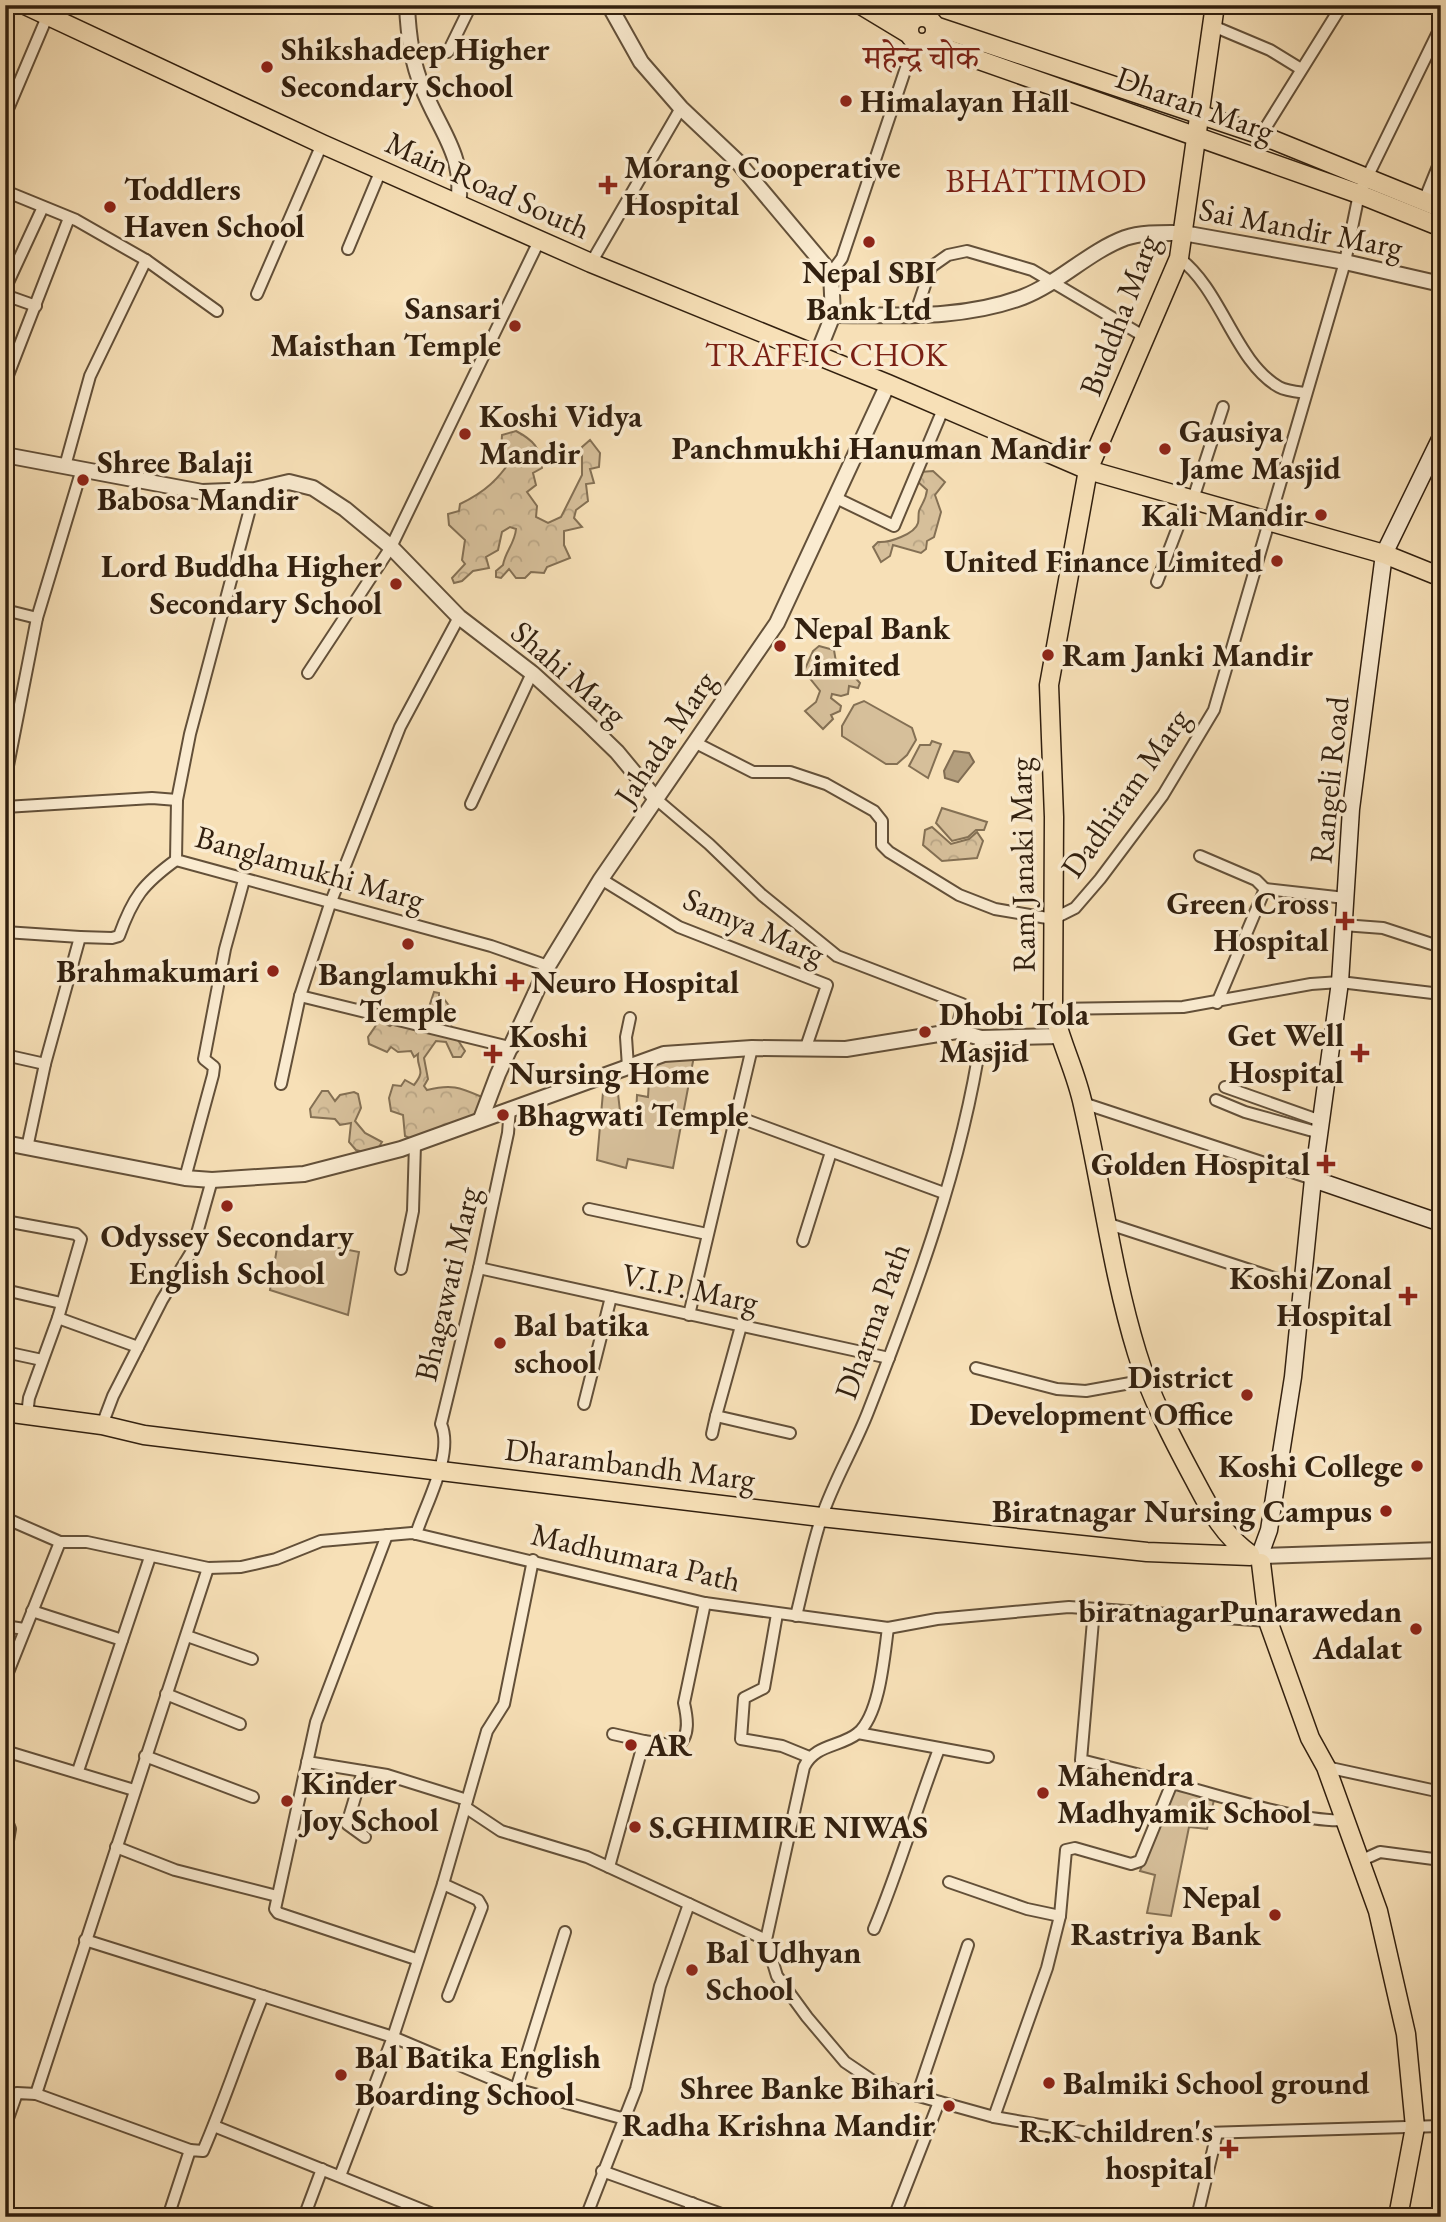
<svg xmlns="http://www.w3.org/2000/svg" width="1446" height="2222" viewBox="0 0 1446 2222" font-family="'EB Garamond','Noto Serif Devanagari',serif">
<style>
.green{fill:#d6bf9a;stroke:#847054;stroke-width:2}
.forest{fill:url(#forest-crowns);stroke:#847054;stroke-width:2}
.water{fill:#b49f7e;stroke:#806c52;stroke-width:2}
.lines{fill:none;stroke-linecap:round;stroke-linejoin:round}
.minor-casing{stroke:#635039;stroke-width:14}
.tertiary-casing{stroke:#635039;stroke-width:18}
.secondary-casing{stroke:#32200f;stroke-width:19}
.primary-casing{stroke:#32200f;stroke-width:21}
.minor{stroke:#faebd0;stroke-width:10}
.tertiary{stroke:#faebd0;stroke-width:14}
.secondary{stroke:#faebd0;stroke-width:16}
.primary{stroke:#f7e0b7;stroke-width:18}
.poi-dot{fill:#8f2418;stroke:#faebd0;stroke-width:2.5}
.labels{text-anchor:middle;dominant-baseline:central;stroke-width:7;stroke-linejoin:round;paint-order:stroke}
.poi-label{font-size:32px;font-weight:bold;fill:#32200f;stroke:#faebd0;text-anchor:start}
.street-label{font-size:32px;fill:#32200f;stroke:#faebd0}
.neighbourhood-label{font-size:33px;fill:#7a1f14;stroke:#faebd0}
</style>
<defs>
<pattern id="forest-crowns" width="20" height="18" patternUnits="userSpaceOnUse" patternTransform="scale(1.75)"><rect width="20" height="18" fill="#d6bf9a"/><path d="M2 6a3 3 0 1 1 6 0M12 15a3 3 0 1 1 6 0" fill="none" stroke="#b8a484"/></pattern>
</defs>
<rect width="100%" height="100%" fill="#f7e0b7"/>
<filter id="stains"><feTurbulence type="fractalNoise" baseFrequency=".00286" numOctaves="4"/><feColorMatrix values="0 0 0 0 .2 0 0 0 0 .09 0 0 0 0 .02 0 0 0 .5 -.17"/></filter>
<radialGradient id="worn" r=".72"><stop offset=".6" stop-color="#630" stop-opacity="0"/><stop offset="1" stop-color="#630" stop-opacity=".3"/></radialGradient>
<g class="green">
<path d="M819,646L834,650L837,668L851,673L860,683L858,688L849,686L848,694L841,696L832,694L831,698L841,706L840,711L831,715L833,719L823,729L805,711L816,702L820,691L804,671L813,651Z"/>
<path d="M864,701L912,728L916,740L907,755L897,764H886L842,736V726L854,705Z"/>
<path d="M932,741L941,744L928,778L909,766L920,745H930Z"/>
<path d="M942,808L987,822L984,830H976L968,837L952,841L936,823Z"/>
<path d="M694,1056L673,1168L628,1159L626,1168L597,1160L604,1081L616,1076L620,1111L636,1117L637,1095L648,1097L650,1063Z"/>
<path d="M279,1236L359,1252L348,1315L270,1290Z"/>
<path d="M1172,1788L1214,1800L1207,1829L1189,1827L1171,1916L1147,1913L1155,1875L1140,1871Z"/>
</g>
<g class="forest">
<path d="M516,431C533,440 541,448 542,468L533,473L536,485L527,492L537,506L536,517L548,523L561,517L582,475V447L590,440L600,453L599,467L590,469L594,483L586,484L588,501L576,510L574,518L582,527L564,531V545L570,558L547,567L544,573L531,572L525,578H516L509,569L501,578L496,577V571L503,565C505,552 515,543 516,529L510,527L502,532L498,550L486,557L489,568L473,571L462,581L454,583L452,578L465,564L462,560L465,540L449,525L448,514L459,511L460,504C485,492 499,479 513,457L501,453L502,435Z"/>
<path d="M933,471L945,482L935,495L941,512L934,537L927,541L926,549L921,553L893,545L890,556L881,562L873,547L878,542C889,543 915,534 918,523C919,519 918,515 919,511C922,503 926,500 927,490L917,481L920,472Z"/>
<path d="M932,827L951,844L969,839L977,832L983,841L977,858L942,861L923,845L925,830Z"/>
<path d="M434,992L439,993V999H444L450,1007L447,1012L453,1021L450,1028L465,1051L461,1057H453L446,1042L436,1041L424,1058L428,1079L424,1086L427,1090C451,1084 459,1087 482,1097V1108L473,1118L414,1140L405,1136L403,1115L391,1111L389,1098L393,1085L401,1086L405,1080L414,1085C427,1069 416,1069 418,1054L414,1057L411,1051L398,1052L391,1047L387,1052L369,1044L368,1037L379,1021L390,1026L396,1022L412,1028L428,1010Z"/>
<path d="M322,1091H328L335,1101L340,1095L354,1092L358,1094L361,1108L355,1121L365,1133L382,1142L379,1147L367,1153L356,1150L349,1142L351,1123L340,1125L335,1119L311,1117L310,1109Z"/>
</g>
<path class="water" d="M954,751L969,753L974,762L958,782L945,778L944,771Z"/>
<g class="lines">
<g class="minor-casing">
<g id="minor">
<path d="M927,18L933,5"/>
<path d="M1213,26L1270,50L1301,69"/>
<path d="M448,52L471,5"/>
<path d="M5,116L47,17"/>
<path d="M1261,135L1342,5"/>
<path d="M5,191L76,220L146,260L90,376L65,466"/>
<path d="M1424,201L1441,159"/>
<path d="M348,249L381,170"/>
<path d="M1179,258C1222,290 1235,362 1279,387C1286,391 1298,392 1306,393"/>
<path d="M146,260L217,311"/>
<path d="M591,263L681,108"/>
<path d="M831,273L842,258L915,41"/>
<path d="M5,289L43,207"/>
<path d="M257,294L322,144"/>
<path d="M5,295L36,306"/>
<path d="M915,315L931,267L948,255L967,251L1032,270L1145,337"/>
<path d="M5,383L69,218"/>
<path d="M255,490L190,734L177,800L176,860L491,946L548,966"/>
<path d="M834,497L894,526L944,407"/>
<path d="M1193,499L1223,407"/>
<path d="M1157,582L1189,498"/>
<path d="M5,610L37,618"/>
<path d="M308,673L391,547L540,239"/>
<path d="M696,743L753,772H790L826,784L874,811L882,821V845L889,852L959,895L995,909L1053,919L1075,908L1100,879L1163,795L1214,710L1345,262L1359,194L1441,26"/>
<path d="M5,781L37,618L82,469"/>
<path d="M656,799L709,844L762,895L837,956L962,1004L957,1031"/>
<path d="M471,804L532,673"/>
<path d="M5,807L152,798L177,800"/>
<path d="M1200,856L1256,880L1265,889"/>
<path d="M601,879L679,927L827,985L805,1050"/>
<path d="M1343,925L1383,928L1441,947"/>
<path d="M5,932L80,937"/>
<path d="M300,996L513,1048"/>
<path d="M1217,1003L1265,889L1345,898"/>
<path d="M1053,1009L1183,1007L1311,984L1340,982L1441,994"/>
<path d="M5,1055L45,1064"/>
<path d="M628,1067L626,1037L630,1018"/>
<path d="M281,1084L300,996L330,904L400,727L459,617"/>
<path d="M1225,1087L1321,1121"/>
<path d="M1216,1100L1245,1112L1320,1133"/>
<path d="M1083,1103L1313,1179"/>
<path d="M738,1117L944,1193"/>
<path d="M27,1148L45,1064L80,937L112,938L119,936C133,897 143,884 176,860"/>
<path d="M185,1178L213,1075L214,1067L204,1059L225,949L244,880"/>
<path d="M589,1209L707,1234"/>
<path d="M5,1221L76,1234L81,1239L58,1318L29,1398L27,1415"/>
<path d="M1106,1223L1302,1287"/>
<path d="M803,1241L831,1152"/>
<path d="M479,1268L889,1358"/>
<path d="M401,1269L413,1211L415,1144"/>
<path d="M5,1290L61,1303"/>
<path d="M689,1315L752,1048"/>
<path d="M58,1318L138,1347"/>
<path d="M741,1326L716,1416L790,1433"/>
<path d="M5,1352L42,1360"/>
<path d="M976,1368L1057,1389L1086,1391L1147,1380"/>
<path d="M584,1404L611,1297"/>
<path d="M102,1425L113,1396L162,1300L192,1251L212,1180"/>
<path d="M712,1434L716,1416"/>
<path d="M5,1518L60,1542H87L208,1568L241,1567L276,1559L321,1541L412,1533L705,1603L888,1628L937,1619L1069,1607L1268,1621"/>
<path d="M416,1534C426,1503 454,1454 441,1424L479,1268L508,1133L510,1108"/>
<path d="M387,1535L316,1722L275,1909L278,1913L416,1959"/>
<path d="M1094,1609L1081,1760L1172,1783"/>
<path d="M32,1611L122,1640"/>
<path d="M777,1614L764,1688L744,1698L741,1739L782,1746L809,1757"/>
<path d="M796,1616C804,1584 811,1550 821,1519C833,1482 854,1448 868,1412C915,1292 962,1166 981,1038"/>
<path d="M5,1626L24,1629"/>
<path d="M187,1636L252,1659"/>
<path d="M5,1680L60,1542"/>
<path d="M166,1694L240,1724"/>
<path d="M858,1733L988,1757"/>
<path d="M613,1734L644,1741"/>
<path d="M5,1751L134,1790"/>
<path d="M145,1756L253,1797"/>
<path d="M307,1762L387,1775L467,1800"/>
<path d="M1326,1767L1441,1792"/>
<path d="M78,1771L150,1557"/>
<path d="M363,1771L347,1824L365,1837"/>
<path d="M465,1807L501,1831L587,1857L689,1904"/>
<path d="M5,1816L10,1829L5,1858"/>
<path d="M116,1847L175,1870L277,1896"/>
<path d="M1360,1861L1380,1852L1441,1860"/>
<path d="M609,1867L644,1741L677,1746C691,1737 687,1716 684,1703L705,1603"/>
<path d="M949,1882L1027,1909L1060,1916"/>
<path d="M443,1884L478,1900L482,1907L448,1996"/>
<path d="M874,1929C899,1870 916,1809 939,1749"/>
<path d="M85,1940L393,2037L516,2089L625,2119"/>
<path d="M766,1940L804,1767C815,1744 841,1747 858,1733C880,1714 884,1656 888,1628"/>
<path d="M516,2089L565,1932"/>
<path d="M36,2094L208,1568"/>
<path d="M917,2096L968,1945"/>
<path d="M994,2117L1047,1968L1060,1916L1066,1850L1075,1848L1131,1864L1140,1861L1172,1783C1214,1794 1305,1824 1346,1820"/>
<path d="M214,2126L440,2217"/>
<path d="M5,2127L17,2093L36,2094L190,2150"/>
<path d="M602,2171L730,2217"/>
<path d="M340,2176L393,2037L443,1884L487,1731L504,1704L533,1560"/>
<path d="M168,2217L190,2150L203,2151C225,2100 242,2047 263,1996"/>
<path d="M304,2217L322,2169"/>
<path d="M586,2217L636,2089L660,1986L689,1904L766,1940L777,1976L807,2017L845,2062L879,2085L994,2117L1105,2136L1441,2126"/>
<path d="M686,2217L692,2203"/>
<path d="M894,2217L939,2102"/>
<path d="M1197,2217L1217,2133"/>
</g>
</g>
<g class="tertiary-casing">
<g id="tertiary">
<path d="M407,5C408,30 412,63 422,86C438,129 466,155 458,204"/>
<path d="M609,5L641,62L681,108L737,161L831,273L833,315L817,355"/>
<path d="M833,315C897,315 962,320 1023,297C1059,283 1088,252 1125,238C1142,232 1164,233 1183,233L1345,262L1441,284"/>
<path d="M5,455L202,492L255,490L289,482L313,488L345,509L391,547L459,617L532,673L585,721L617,752L656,799"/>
<path d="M481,1119L498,1074L548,966L601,879L777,623L888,384"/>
<path d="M5,1143L185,1178L212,1180L304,1174L401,1149L664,1054L752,1048L846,1049L957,1031L981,1038L1059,1036"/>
<path d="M1263,1556L1441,1550"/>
</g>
</g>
<g class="secondary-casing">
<g id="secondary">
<path d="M1313,1179L1441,1223"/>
<path d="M1261,1552L1269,1530L1293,1377L1313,1179L1340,982L1351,809L1384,554L1441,437"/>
</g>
</g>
<g class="primary-casing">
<g id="primary">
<path d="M25,5L322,144L591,263L888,384L1088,470L1384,554L1441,577"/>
<path d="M861,5L909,34"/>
<path d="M893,5L916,18"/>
<path d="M1215,5L1179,258L1088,470L1049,685L1054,817L1053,1009C1060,1042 1076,1071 1083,1105C1102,1187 1112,1272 1137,1353C1150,1396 1173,1440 1194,1479C1210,1509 1222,1534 1250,1554"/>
<circle cx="922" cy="30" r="13"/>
<path d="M935,26L1261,135L1441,208"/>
<path d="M928,42L1359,194L1441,227"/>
<path d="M5,1412L102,1425L144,1435L821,1517L1147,1552L1250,1556"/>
<path d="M1261,1563L1268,1621L1310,1738L1326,1767L1378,1911L1406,2034L1415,2127L1398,2217"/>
</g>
</g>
<use href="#minor" class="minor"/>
<use href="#tertiary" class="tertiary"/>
<use href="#secondary" class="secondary"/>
<use href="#primary" class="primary"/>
</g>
<g class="poi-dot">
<circle cx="267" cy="67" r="7"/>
<circle cx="846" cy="101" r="7"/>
<path d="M604.5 174.5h7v7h7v7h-7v7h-7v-7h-7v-7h7z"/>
<circle cx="110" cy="207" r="7"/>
<circle cx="869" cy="242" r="7"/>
<circle cx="515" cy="326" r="7"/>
<circle cx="465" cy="434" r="7"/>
<circle cx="1105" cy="448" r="7"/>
<circle cx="1165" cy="449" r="7"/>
<circle cx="83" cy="480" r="7"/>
<circle cx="1321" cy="515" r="7"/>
<circle cx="1277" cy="561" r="7"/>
<circle cx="396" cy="584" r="7"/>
<circle cx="780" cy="646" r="7"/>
<circle cx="1048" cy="655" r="7"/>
<path d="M1341.5 910.5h7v7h7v7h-7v7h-7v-7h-7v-7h7z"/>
<circle cx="408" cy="944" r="7"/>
<circle cx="273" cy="971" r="7"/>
<path d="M511.5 971.5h7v7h7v7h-7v7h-7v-7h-7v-7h7z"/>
<circle cx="925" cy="1032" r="7"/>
<path d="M1356.5 1042.5h7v7h7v7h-7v7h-7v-7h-7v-7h7z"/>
<path d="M489.5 1043.5h7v7h7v7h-7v7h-7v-7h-7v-7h7z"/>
<circle cx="503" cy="1115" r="7"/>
<path d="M1322.5 1153.5h7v7h7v7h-7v7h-7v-7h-7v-7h7z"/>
<circle cx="227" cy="1206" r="7"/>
<path d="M1404.5 1285.5h7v7h7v7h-7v7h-7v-7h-7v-7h7z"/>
<circle cx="500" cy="1343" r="7"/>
<circle cx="1247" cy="1395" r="7"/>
<circle cx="1417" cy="1466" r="7"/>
<circle cx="1386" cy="1511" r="7"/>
<circle cx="1416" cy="1629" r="7"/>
<circle cx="631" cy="1745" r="7"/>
<circle cx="1043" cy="1793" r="7"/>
<circle cx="287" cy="1801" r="7"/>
<circle cx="635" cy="1827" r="7"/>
<circle cx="1275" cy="1915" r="7"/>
<circle cx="692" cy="1970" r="7"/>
<circle cx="341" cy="2075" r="7"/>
<circle cx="1049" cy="2083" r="7"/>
<circle cx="949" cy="2106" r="7"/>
<path d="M1225.5 2138.5h7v7h7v7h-7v7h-7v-7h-7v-7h7z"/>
</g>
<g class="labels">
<g class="poi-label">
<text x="281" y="49">Shikshadeep Higher<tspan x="281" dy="37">Secondary School</tspan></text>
<text x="860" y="101">Himalayan Hall</text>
<text x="624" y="167">Morang Cooperative<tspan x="624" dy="37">Hospital</tspan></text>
<text x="124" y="189">Toddlers<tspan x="124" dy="37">Haven School</tspan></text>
<text x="869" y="272" text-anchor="middle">Nepal SBI<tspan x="869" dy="37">Bank Ltd</tspan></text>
<text x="501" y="308" text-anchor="end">Sansari<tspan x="501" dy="37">Maisthan Temple</tspan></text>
<text x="479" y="416">Koshi Vidya<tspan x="479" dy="37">Mandir</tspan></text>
<text x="1179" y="431">Gausiya<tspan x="1179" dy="37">Jame Masjid</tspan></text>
<text x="1091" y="448" text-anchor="end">Panchmukhi Hanuman Mandir</text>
<text x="97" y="462">Shree Balaji<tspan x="97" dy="37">Babosa Mandir</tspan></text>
<text x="1307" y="515" text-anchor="end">Kali Mandir</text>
<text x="1263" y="561" text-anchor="end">United Finance Limited</text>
<text x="382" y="566" text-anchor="end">Lord Buddha Higher<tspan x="382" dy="37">Secondary School</tspan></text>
<text x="794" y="628">Nepal Bank<tspan x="794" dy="37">Limited</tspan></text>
<text x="1062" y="655">Ram Janki Mandir</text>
<text x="1329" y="903" text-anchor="end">Green Cross<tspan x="1329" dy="37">Hospital</tspan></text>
<text x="259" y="971" text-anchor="end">Brahmakumari</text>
<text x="408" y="974" text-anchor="middle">Banglamukhi<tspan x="408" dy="37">Temple</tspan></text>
<text x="531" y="982">Neuro Hospital</text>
<text x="939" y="1014">Dhobi Tola<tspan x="939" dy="37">Masjid</tspan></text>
<text x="1344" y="1035" text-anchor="end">Get Well<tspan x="1344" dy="37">Hospital</tspan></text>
<text x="509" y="1036">Koshi<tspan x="509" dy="37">Nursing Home</tspan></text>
<text x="517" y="1115">Bhagwati Temple</text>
<text x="1310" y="1164" text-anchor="end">Golden Hospital</text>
<text x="227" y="1236" text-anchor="middle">Odyssey Secondary<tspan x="227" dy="37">English School</tspan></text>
<text x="1392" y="1278" text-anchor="end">Koshi Zonal<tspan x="1392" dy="37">Hospital</tspan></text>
<text x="514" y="1325">Bal batika<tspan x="514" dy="37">school</tspan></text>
<text x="1233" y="1377" text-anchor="end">District<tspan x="1233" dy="37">Development Office</tspan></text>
<text x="1403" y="1466" text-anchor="end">Koshi College</text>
<text x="1372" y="1511" text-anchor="end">Biratnagar Nursing Campus</text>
<text x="1402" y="1611" text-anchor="end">biratnagarPunarawedan<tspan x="1402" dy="37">Adalat</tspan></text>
<text x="645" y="1745">AR</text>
<text x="1057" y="1775">Mahendra<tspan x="1057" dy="37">Madhyamik School</tspan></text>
<text x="301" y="1783">Kinder<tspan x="301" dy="37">Joy School</tspan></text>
<text x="649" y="1827">S.GHIMIRE NIWAS</text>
<text x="1261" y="1897" text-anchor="end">Nepal<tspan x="1261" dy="37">Rastriya Bank</tspan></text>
<text x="706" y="1952">Bal Udhyan<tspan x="706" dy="37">School</tspan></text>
<text x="355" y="2057">Bal Batika English<tspan x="355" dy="37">Boarding School</tspan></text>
<text x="1063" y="2083">Balmiki School ground</text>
<text x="935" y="2088" text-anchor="end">Shree Banke Bihari<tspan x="935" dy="37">Radha Krishna Mandir</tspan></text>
<text x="1213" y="2131" text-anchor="end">R.K children's<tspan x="1213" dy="37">hospital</tspan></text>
</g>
<g class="street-label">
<text transform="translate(1195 104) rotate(20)">Dharan Marg</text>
<text transform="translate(488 185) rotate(24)">Main Road South</text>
<text transform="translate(1301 228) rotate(11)">Sai Mandir Marg</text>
<text transform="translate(1119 315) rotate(-69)">Buddha Marg</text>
<text transform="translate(569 673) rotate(41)">Shahi Marg</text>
<text transform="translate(665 738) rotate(-56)">Jahada Marg</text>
<text transform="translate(1329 780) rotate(-84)">Rangeli Road</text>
<text transform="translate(1125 793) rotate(-55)">Dadhiram Marg</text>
<text transform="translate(1022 865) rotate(-91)">Ram Janaki Marg</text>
<text transform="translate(310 868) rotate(16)">Banglamukhi Marg</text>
<text transform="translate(754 926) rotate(23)">Samya Marg</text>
<text transform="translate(447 1284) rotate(-77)">Bhagawati Marg</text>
<text transform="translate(690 1288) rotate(12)">V.I.P. Marg</text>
<text transform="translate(872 1321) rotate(-70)">Dharma Path</text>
<text transform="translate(630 1464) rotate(7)">Dharambandh Marg</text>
<text transform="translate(636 1557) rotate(13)">Madhumara Path</text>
</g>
<g class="neighbourhood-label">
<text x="921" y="57">महेन्द्र चोक</text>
<text x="1046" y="180">BHATTIMOD</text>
<text x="826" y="354">TRAFFIC CHOK</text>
</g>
</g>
<rect width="1446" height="2222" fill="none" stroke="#f7e0b7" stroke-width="28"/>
<rect x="7" y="7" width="1432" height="2208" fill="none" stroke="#32200f" stroke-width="3.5"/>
<rect x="14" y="14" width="1418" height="2194" fill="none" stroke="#32200f" stroke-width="2"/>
<rect width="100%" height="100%" filter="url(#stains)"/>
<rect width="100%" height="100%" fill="url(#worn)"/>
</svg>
